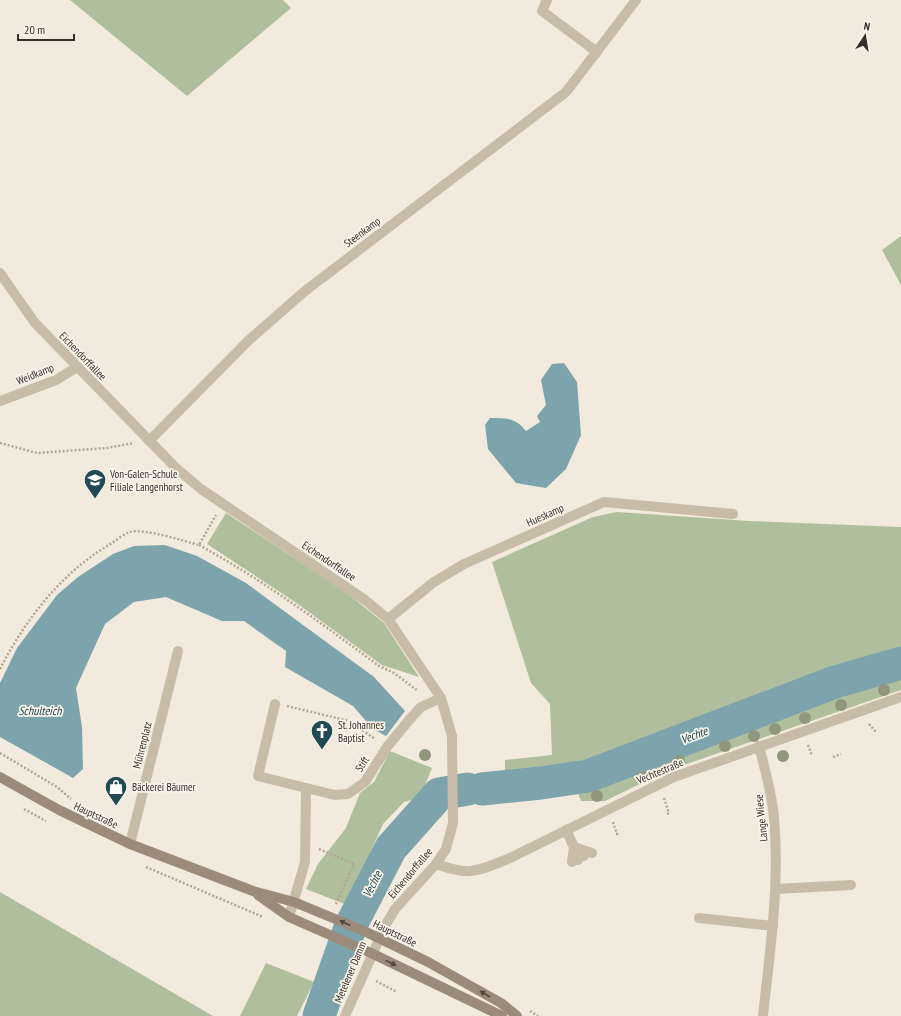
<svg xmlns="http://www.w3.org/2000/svg" width="901" height="1016" viewBox="0 0 901 1016" font-family="'PT Sans Narrow',sans-serif">
<style>
.green{fill:#afbf9d}
.water{fill:#7da4ac}
.lines{fill:none;stroke-linecap:round;stroke-linejoin:round}
.river{stroke:#7da4ac;stroke-width:33}
.path{stroke:#b4a693;stroke-width:2.5;stroke-dasharray:2 2;stroke-linecap:butt}
.lane{stroke:#c8bca9;stroke-width:10}
.street{stroke:#c8bca9;stroke-width:10}
.secondary{stroke:#9c8b7b;stroke-width:10}
.tree{fill:#90977d}
.oneway{fill:#50463e}
.labels{text-anchor:middle;dominant-baseline:central;stroke-width:3.5;stroke-linejoin:round;paint-order:stroke}
.street-label{font-size:11px;fill:#362f29;stroke:#f9f4e9}
.poi-label{font-size:11px;fill:#362f29;stroke:#f9f4e9;text-anchor:start}
.water-label{font-size:12px;font-style:italic;fill:#204a55;stroke:#f9f4e9}
</style>
<rect width="100%" height="100%" fill="#f1eadd"/>
<g class="green">
<path d="M70,0H283L291,8L187,96Z"/>
<path d="M901,236V285L882,250Z"/>
<path d="M617,512L749,521L901,527V653L792,688L627,750L570,769L505,772V760L552,755L550,704L531,683L492,562L593,517Z"/>
<path d="M226,513L347,593L384,623L419,677L382,665L295,602L207,544Z"/>
<path d="M901,670V690L681,766L646,781L605,801H581L576,789L748,724Z"/>
<path d="M390,751L432,768L420,798L404,802L383,824L347,905L306,889L318,864L346,828L360,793L374,782Z"/>
<path d="M0,892L213,1016H0Z"/>
<path d="M266,963L314,982L297,1016H240Z"/>
</g>
<g class="water">
<path d="M564,363L577,382L581,435L566,469L546,488L516,483L488,449L485,425L490,418C507,418 516,418 526,431L540,422L537,416L546,405L541,380L552,364Z"/>
<path d="M165,545L197,556L246,583L374,677L405,711L386,736L373,729L353,706L285,667L286,651L244,621H222L166,597L134,602L105,624L76,688L82,727L83,769L73,778L0,737V683L17,648L57,595L78,577L113,554L134,546Z"/>
</g>
<g class="lines">
<g class="river">
<path d="M482,789L541,783L588,776L835,682L901,663"/>
<path d="M319,1016L351,925L391,848L439,794L468,789"/>
</g>
<g class="path">
<path d="M0,443L37,453L107,448L134,443"/>
<path d="M199,545C263,580 321,623 379,666L394,673L418,691"/>
<path d="M0,669C25,620 61,573 109,545C116,541 123,534 130,532C144,528 184,541 199,545L216,515"/>
<path d="M287,706L349,721L375,739"/>
<path d="M869,724L876,732"/>
<path d="M808,745L812,756"/>
<path d="M0,753L57,787L71,799"/>
<path d="M833,757L841,754"/>
<path d="M664,798L669,813L667,814"/>
<path d="M24,809L46,821"/>
<path d="M613,822L617,834L618,833"/>
<path d="M319,849L354,864L336,904"/>
<path d="M146,867L263,917"/>
<path d="M376,981L397,992"/>
<path d="M530,1011L538,1016"/>
</g>
<g class="lane">
<path d="M566,830L574,847"/>
<path d="M584,856L574,847L592,853"/>
<path d="M572,862L574,847L578,860"/>
<path d="M776,889L851,885"/>
<path d="M699,918L773,926"/>
</g>
<g class="street">
<path d="M547,0L542,11L597,52"/>
<path d="M0,273L35,323L176,468L201,489L365,600L388,619L441,698L452,736L453,823L446,849L436,864L395,909L385,926L345,1016"/>
<path d="M0,401L56,380L77,367"/>
<path d="M149,441L249,340L305,291L566,92L636,0"/>
<path d="M388,619L434,582L464,564L604,502L733,514"/>
<path d="M275,704L258,776L306,788"/>
<path d="M759,746C765,770 772,793 774,818C780,884 770,950 763,1016"/>
<path d="M130,844L178,651"/>
<path d="M436,864C469,876 475,872 508,859L674,777L901,697"/>
<path d="M289,917L305,862L306,788L335,795L348,794L365,782L387,747L410,719L421,707L441,698"/>
</g>
<g class="secondary">
<path d="M0,777L59,810L130,844L253,891L294,902L362,930L428,962L501,1003L517,1016"/>
<path d="M258,895L289,917L371,953L502,1016"/>
</g>
</g>
<g class="tree">
<circle cx="884" cy="690" r="6"/>
<circle cx="841" cy="705" r="6"/>
<circle cx="805" cy="718" r="6"/>
<circle cx="775" cy="729" r="6"/>
<circle cx="754" cy="736" r="6"/>
<circle cx="725" cy="746" r="6"/>
<circle cx="425" cy="755" r="6"/>
<circle cx="783" cy="756" r="6"/>
<circle cx="679" cy="761" r="6"/>
<circle cx="642" cy="777" r="6"/>
<circle cx="597" cy="796" r="6"/>
</g>
<defs><path id="oneway-solid" d="M-6-.8H1V-3.2L6.5 0L1 3.2V.8H-6Z"/></defs>
<g class="oneway">
<use href="#oneway-solid" transform="translate(345 923) rotate(-156)"/>
<use href="#oneway-solid" transform="translate(391 963) rotate(26)"/>
<use href="#oneway-solid" transform="translate(485 994) rotate(-150)"/>
</g>
<defs>
<g id="school-pin" transform="scale(1.15)"><path d="M0 17L-7.5 6A9.5 9.5 0 1 1 7.5 6Z" fill="#204a55" stroke="#f9f4e9"/><path d="M0-5L7-2L0 1L-7-2ZM-4 1L0 2.5L4 1V4Q0 6-4 4Z" fill="#fff"/></g>
<g id="church-pin" transform="scale(1.15)"><path d="M0 17L-7.5 6A9.5 9.5 0 1 1 7.5 6Z" fill="#204a55" stroke="#f9f4e9"/><path d="M-1.2-6h2.4v3.5h3.3v2.4h-3.3V6h-2.4V-.1h-3.3v-2.4h3.3Z" fill="#fff"/></g>
<g id="shop-pin" transform="scale(1.15)"><path d="M0 17L-7.5 6A9.5 9.5 0 1 1 7.5 6Z" fill="#204a55" stroke="#f9f4e9"/><path d="M-5-2.5h2.3a2.7 3.5 0 0 1 5.4 0H5L5.5 6h-11ZM-1.5-2.5h3a1.5 2.3 0 0 0-3 0Z" fill="#fff"/></g>
</defs>
<g fill-rule="evenodd">
<use href="#school-pin" x="95" y="480"/>
<use href="#church-pin" x="322" y="731"/>
<use href="#shop-pin" x="116" y="787"/>
</g>
<g class="labels">
<g class="street-label">
<text transform="translate(362 232) rotate(-37)">Steenkamp</text>
<text transform="translate(83 356) rotate(46)">Eichendorffallee</text>
<text transform="translate(35 374) rotate(-22)">Weidkamp</text>
<text transform="translate(545 515) rotate(-24)">Hueskamp</text>
<text transform="translate(329 561) rotate(34)">Eichendorffallee</text>
<text transform="translate(142 745) rotate(-76)">Mührenplatz</text>
<text transform="translate(362 764) rotate(-58)">Stift</text>
<text transform="translate(660 771) rotate(-23)">Vechtestraße</text>
<text transform="translate(96 815) rotate(25)">Hauptstraße</text>
<text transform="translate(761 818) rotate(-96)">Lange Wiese</text>
<text transform="translate(410 873) rotate(-50)">Eichendorffallee</text>
<text transform="translate(395 933) rotate(26)">Hauptstraße</text>
<text transform="translate(350 972) rotate(-67)">Metelener Damm</text>
</g>
<g class="poi-label">
<text x="110" y="474">Von-Galen-Schule<tspan x="110" dy="13">Filiale Langenhorst</tspan></text>
<text x="338" y="725">St. Johannes<tspan x="338" dy="13">Baptist</tspan></text>
<text x="132" y="787">Bäckerei Bäumer</text>
</g>
<g class="water-label">
<text x="40" y="710">Schulteich</text>
<text transform="translate(694 735) rotate(-21)">Vechte</text>
<text transform="translate(372 884) rotate(-63)">Vechte</text>
</g>
</g>
<g transform="translate(865 36) rotate(12)" stroke="#f9f4e9" stroke-width="3" paint-order="stroke">
<path d="M0-3L7 15L0 10L-7 15Z" fill="#362f29"/>
<text y="-6" font-size="11" font-weight="bold" text-anchor="middle" fill="#362f29">N</text>
</g>
<path d="M18 34v6h56v-6" fill="none" stroke="#362f29" stroke-width="2"/>
<text x="24" y="34" font-size="12" fill="#362f29" stroke="#f9f4e9" stroke-width="3" paint-order="stroke">20 m</text>
</svg>
